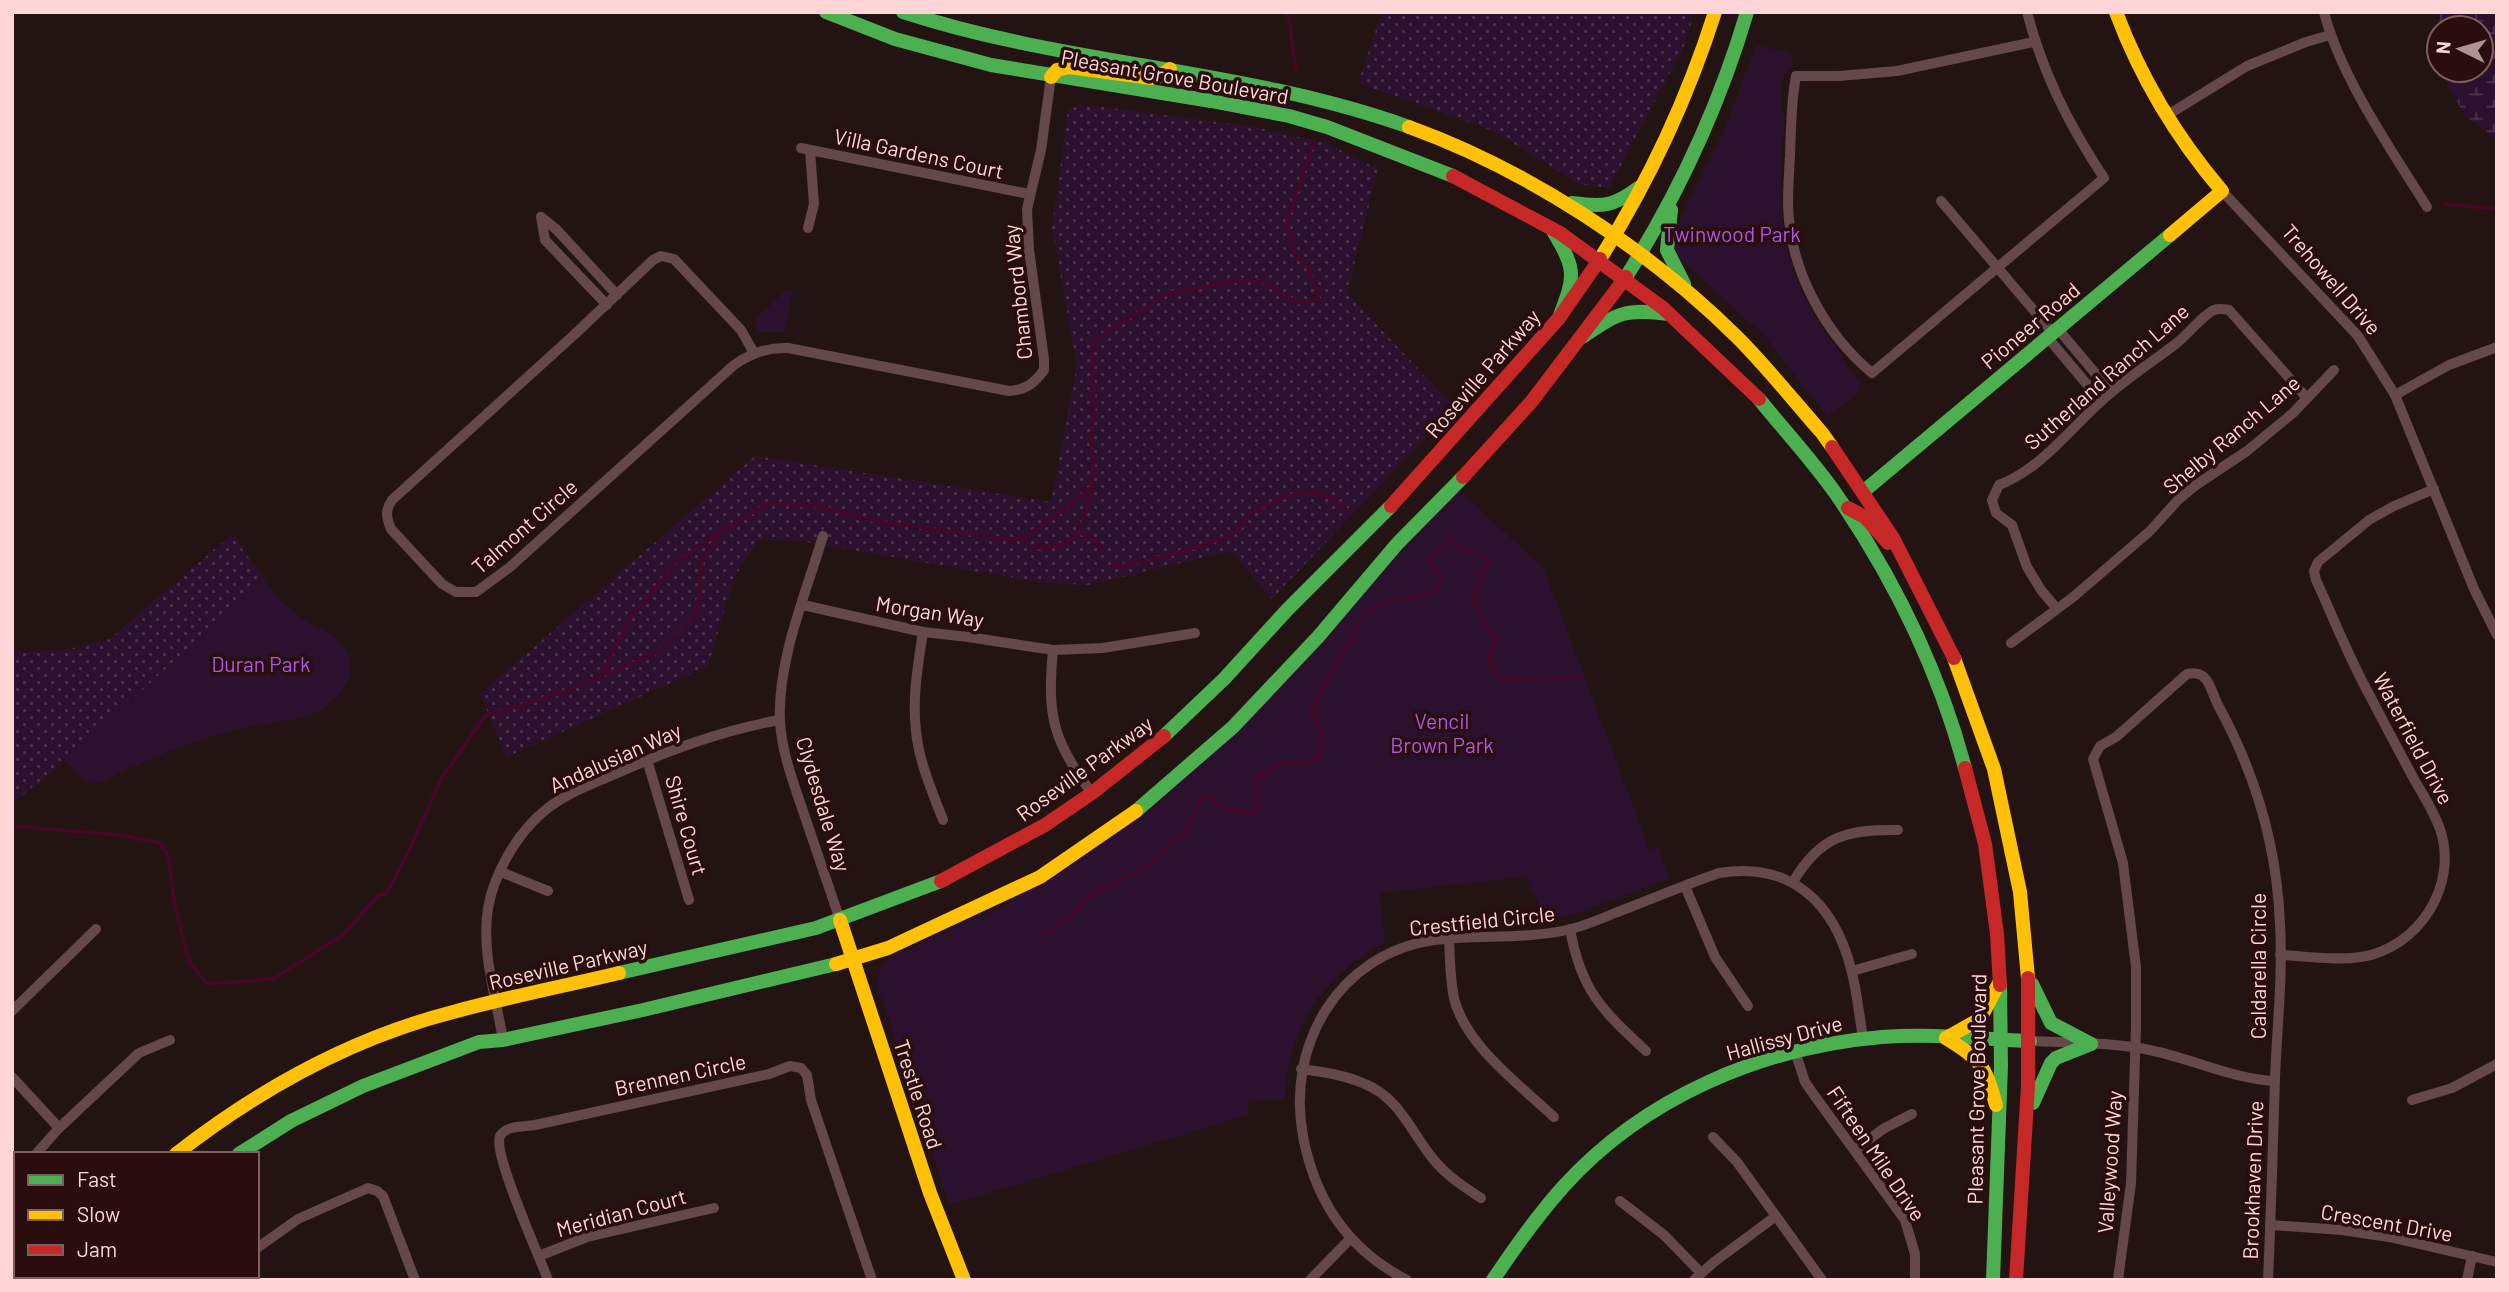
<svg xmlns="http://www.w3.org/2000/svg" width="2509" height="1292" viewBox="0 0 2509 1292" font-family="Barlow,sans-serif">
<style>
.grass{fill:url(#grass-dots)}
.wetland{fill:url(#wetland-marsh)}
.park{fill:#2c112f}
.lines{fill:none;stroke-linecap:round;stroke-linejoin:round}
.stream{stroke:#460627;stroke-width:3.5}
.street{stroke:#64484a;stroke-width:10}
.fast{stroke:#4caf50;stroke-width:14}
.slow{stroke:#ffc107;stroke-width:14}
.jam{stroke:#c62828;stroke-width:14}
.labels{text-anchor:middle;dominant-baseline:central;stroke-width:7;stroke-linejoin:round;paint-order:stroke}
.street-label{font-size:21px;fill:#ffd5d7;stroke:#290e0d}
.park-label{font-size:21px;fill:#af55eb;stroke:#290e0d}
</style>
<defs>
<pattern id="grass-dots" width="8" height="8" patternUnits="userSpaceOnUse" patternTransform="scale(1.75)"><rect width="8" height="8" fill="#2c112f"/><path d="M2 2h.1M6 6h.1" fill="none" stroke="#4c334c" stroke-width="1.8" stroke-linecap="round"/></pattern>
<pattern id="wetland-marsh" width="20" height="14" patternUnits="userSpaceOnUse" patternTransform="scale(1.75)"><rect width="20" height="14" fill="#2c112f"/><path d="M1 5h8M5 5V1M11 12h8M15 12V8" fill="none" stroke="#4c334c"/></pattern>
</defs>
<rect width="100%" height="100%" fill="#231413"/>
<g class="grass">
<path d="M1382,12H1694L1685,44L1609,188L1580,184L1493,131L1358,83Z"/>
<path d="M1081,104L1255,127L1328,144L1378,169L1347,293L1454,407L1272,599L1231,551L1088,585L1036,582L801,541L758,540L734,578L708,666L507,757L480,694L755,456L1051,502L1077,365L1052,228L1068,111Z"/>
<path d="M232,534L264,579L65,761L12,804V649L25,652L70,649L110,639Z"/>
</g>
<path class="wetland" d="M2439,12H2497V140L2465,116L2441,73V70H2481V28H2440Z"/>
<g class="park">
<path d="M1756,45L1790,53L1794,64C1772,82 1784,98 1784,122C1783,149 1780,176 1781,202C1782,256 1804,307 1837,349C1846,361 1849,374 1861,383L1857,394L1827,417L1764,335L1679,258L1673,244L1675,229L1723,133Z"/>
<path d="M787,289L793,291L784,332H759L754,321Z"/>
<path d="M1459,490L1544,569L1650,851L1658,846L1670,878L1581,912L1547,920L1525,877L1380,893L1385,942C1321,977 1289,1026 1285,1099L1249,1101L1248,1115L949,1205L879,991C877,975 880,967 892,956L1005,905L1138,813L1265,699Z"/>
<path d="M264,579C272,594 291,611 305,620C321,631 336,632 347,652C361,678 332,708 307,716C294,720 279,721 265,724C243,728 220,734 198,741C168,750 138,765 109,778C89,793 80,775 65,761Z"/>
</g>
<g class="lines">
<g class="stream">
<path d="M1284,12L1289,18L1296,70"/>
<path d="M2450,12L2458,28"/>
<path d="M2481,52L2497,64"/>
<path d="M2445,204L2495,209"/>
<path d="M1078,532L1094,539L1101,549"/>
<path d="M1448,533L1459,547L1490,560C1466,598 1474,603 1495,639L1489,661L1499,677L1512,680L1581,677"/>
<path d="M1022,537L1033,548C1080,549 1082,528 1092,489"/>
<path d="M1113,565C1127,569 1224,541 1237,531C1243,527 1244,519 1250,514C1256,509 1266,505 1274,502C1301,489 1326,488 1348,511"/>
<path d="M600,677L630,619L676,562L717,534"/>
<path d="M12,826L119,835L160,843L168,855L175,906L189,961L207,984L273,979L343,935L378,896L387,893L413,842L441,779L485,716L558,694L657,653L697,613L702,561L719,532L769,503L821,507L875,521L1015,540C1044,528 1068,507 1092,486L1094,459L1091,445L1094,409L1092,342L1168,293L1244,280L1266,283L1297,303L1319,300L1309,269L1294,254L1287,220L1313,144"/>
<path d="M1042,934L1054,930L1057,924C1070,920 1073,913 1082,904C1102,883 1132,879 1154,861C1166,852 1172,838 1186,832L1202,795H1212L1214,804L1228,810L1253,814L1257,801L1258,776L1285,763H1313C1330,744 1320,730 1311,709L1366,613L1386,601L1434,594L1440,583V574L1428,562L1452,538"/>
</g>
<g class="street">
<path d="M2027,12C2043,74 2069,125 2104,178L1872,373C1824,333 1789,268 1788,204C1788,188 1789,172 1790,156C1791,129 1791,102 1796,76H1839L1897,71L2034,42"/>
<path d="M2324,12C2340,76 2392,151 2427,207"/>
<path d="M2166,116L2247,66L2306,42L2330,35"/>
<path d="M801,148L1029,194"/>
<path d="M2222,191L2358,336L2395,395L2474,589L2497,635"/>
<path d="M1941,201L2053,333"/>
<path d="M541,217L545,240L607,305"/>
<path d="M541,217L556,229L617,295"/>
<path d="M808,228L814,204L810,150"/>
<path d="M2058,329L2111,392"/>
<path d="M2048,338L2101,401"/>
<path d="M754,353L741,330L674,259L661,256L653,260L575,334L392,500C385,510 386,517 391,529L442,584L456,592H476L510,567L734,365C751,353 768,347 788,348L1009,391C1025,390 1034,384 1044,370V359L1029,250L1027,209L1041,150L1051,77"/>
<path d="M2395,395L2449,365L2497,347"/>
<path d="M823,536C806,593 777,661 780,722C782,754 794,784 804,814C816,849 828,885 840,920"/>
<path d="M803,605L923,632L968,637L1053,650L1103,648L1195,633"/>
<path d="M2057,609L2041,590L2027,567L2012,525L1996,513L1992,500L1999,485C2043,468 2071,427 2106,397C2128,377 2154,361 2178,342C2188,334 2204,314 2214,310C2219,308 2224,309 2229,310L2307,398"/>
<path d="M923,632C918,665 912,698 916,731C919,762 932,791 943,820"/>
<path d="M2011,643L2072,598L2150,531L2178,500L2196,485L2247,451L2293,413L2334,370"/>
<path d="M1053,650C1047,714 1052,741 1092,793"/>
<path d="M647,760L689,900"/>
<path d="M501,872L548,891"/>
<path d="M1793,882C1820,836 1847,829 1898,830"/>
<path d="M1685,886L1715,957L1748,1006"/>
<path d="M1570,929C1581,991 1602,1010 1646,1051"/>
<path d="M1449,939C1450,959 1450,979 1454,998C1465,1045 1520,1085 1554,1117"/>
<path d="M2280,955C2306,956 2335,961 2361,957C2419,948 2459,885 2440,829C2434,812 2424,796 2415,781C2400,753 2385,725 2370,696C2349,658 2334,619 2316,580L2314,571L2318,562L2369,520L2394,506L2434,489"/>
<path d="M1852,971L1912,954"/>
<path d="M12,1011L96,929"/>
<path d="M503,1040C496,997 481,952 488,908C494,874 516,835 543,812C563,795 589,785 613,775C667,751 722,730 780,720"/>
<path d="M2030,1041C2071,1043 2114,1042 2154,1051C2195,1060 2234,1079 2275,1081"/>
<path d="M1795,1051L1805,1082L1814,1095L1905,1220L1915,1254V1280"/>
<path d="M1301,1069C1323,1072 1345,1075 1365,1084C1400,1098 1412,1134 1434,1160C1447,1176 1464,1187 1481,1198"/>
<path d="M12,1077L59,1128"/>
<path d="M2412,1100L2452,1088L2497,1064"/>
<path d="M1713,1137L1737,1162L1822,1280"/>
<path d="M1855,1150L1883,1129L1912,1114"/>
<path d="M36,1154L59,1128L139,1053L170,1040"/>
<path d="M12,1181L16,1177"/>
<path d="M1620,1201L1664,1235L1701,1273"/>
<path d="M2270,1225L2342,1230L2389,1237L2497,1262"/>
<path d="M12,1236L16,1239"/>
<path d="M257,1248L298,1219L368,1188L377,1191L383,1196L415,1280"/>
<path d="M539,1256L587,1237L714,1208"/>
<path d="M73,1276L77,1280"/>
<path d="M221,1280L225,1276"/>
<path d="M548,1280C540,1257 492,1153 500,1136C506,1125 524,1127 535,1125L769,1074L790,1066L801,1068L807,1075L811,1100L872,1280"/>
<path d="M1310,1280L1350,1239"/>
<path d="M1407,1280C1348,1250 1315,1200 1303,1136C1286,1046 1338,954 1434,940C1479,934 1527,940 1571,929C1586,925 1601,919 1615,913C1650,900 1684,885 1719,873C1790,861 1834,902 1851,969C1857,991 1859,1015 1863,1038"/>
<path d="M1694,1280L1714,1262L1776,1216"/>
<path d="M2118,1280L2131,1183L2136,1027V967L2123,863L2093,759L2100,746L2116,737L2187,674C2210,669 2210,691 2219,707C2256,775 2277,847 2280,924C2283,975 2277,1027 2275,1078C2273,1145 2271,1213 2268,1280"/>
<path d="M2467,1280L2472,1256"/>
</g>
<g class="fast">
<path d="M826,12L895,39L991,65L1211,101L1289,116L1327,127L1453,176"/>
<path d="M903,12C1069,66 1244,68 1409,127"/>
<path d="M1572,203C1602,207 1613,207 1638,188"/>
<path d="M1671,210L1667,250L1684,284"/>
<path d="M1553,231C1577,271 1575,276 1559,318"/>
<path d="M1626,277C1679,193 1719,107 1747,12"/>
<path d="M1582,337C1618,313 1625,308 1669,314"/>
<path d="M1759,399C1784,430 1813,461 1836,494C1893,577 1939,671 1965,768"/>
<path d="M1864,491L2170,235"/>
<path d="M1164,736L1224,679L1287,610L1391,506"/>
<path d="M1136,811L1233,727L1318,637L1397,544L1463,477"/>
<path d="M619,973L816,928L941,881"/>
<path d="M2032,984L2051,1023L2091,1044"/>
<path d="M2033,1103L2051,1063L2056,1058L2091,1044"/>
<path d="M239,1154L291,1121L363,1086L479,1042L503,1040L643,1010L836,964"/>
<path d="M1493,1280C1515,1247 1537,1216 1563,1187C1644,1097 1763,1047 1882,1037C1931,1033 1981,1039 2030,1041"/>
<path d="M1993,1280L2001,1066L2000,985"/>
</g>
<g class="slow">
<path d="M2116,12C2141,79 2176,137 2222,191L2170,235"/>
<path d="M1051,77L1057,70L1069,67L1151,78L1158,77L1170,69"/>
<path d="M1409,127C1528,170 1648,249 1737,337C1767,367 1794,401 1822,433L1832,447"/>
<path d="M1600,259C1649,181 1687,100 1715,12"/>
<path d="M1954,658L1994,769L2020,892L2028,978"/>
<path d="M840,920L930,1193L964,1280"/>
<path d="M836,964L888,948L1040,877L1136,811"/>
<path d="M1946,1038C1981,1060 1985,1065 1996,1105"/>
<path d="M1946,1038L1980,1019L1999,983"/>
<path d="M176,1154C258,1090 352,1038 453,1012C508,997 564,986 619,973"/>
<path d="M97,1280L100,1276"/>
</g>
<g class="jam">
<path d="M1453,176L1560,233L1663,308L1759,399"/>
<path d="M1832,447L1893,538L1954,658"/>
<path d="M1463,477L1532,401L1626,277"/>
<path d="M1391,506L1559,318L1600,259"/>
<path d="M1848,508L1865,517L1888,543"/>
<path d="M1965,768L1985,844L1997,934L2000,985"/>
<path d="M941,881L1045,825L1092,793L1164,736"/>
<path d="M52,1280L54,1276"/>
<path d="M2016,1280L2028,1086V978"/>
</g>
</g>
<g class="labels">
<g class="street-label">
<text transform="translate(1175 76) rotate(10)">Pleasant Grove Boulevard</text>
<text transform="translate(919 153) rotate(12)">Villa Gardens Court</text>
<text transform="translate(2332 279) rotate(49)">Trehowell Drive</text>
<text transform="translate(1017 292) rotate(-96)">Chambord Way</text>
<text transform="translate(2030 325) rotate(-40)">Pioneer Road</text>
<text transform="translate(1482 373) rotate(-49)">Roseville Parkway</text>
<text transform="translate(2106 376) rotate(-41)">Sutherland Ranch Lane</text>
<text transform="translate(2231 434) rotate(-40)">Shelby Ranch Lane</text>
<text transform="translate(524 526) rotate(-41)">Talmont Circle</text>
<text transform="translate(930 611) rotate(9)">Morgan Way</text>
<text transform="translate(2414 738) rotate(62)">Waterfield Drive</text>
<text transform="translate(615 757) rotate(-24)">Andalusian Way</text>
<text transform="translate(1084 768) rotate(-36)">Roseville Parkway</text>
<text transform="translate(824 804) rotate(73)">Clydesdale Way</text>
<text transform="translate(687 825) rotate(74)">Shire Court</text>
<text transform="translate(1482 920) rotate(-6)">Crestfield Circle</text>
<text transform="translate(568 964) rotate(-13)">Roseville Parkway</text>
<text transform="translate(2257 966) rotate(-90)">Caldarella Circle</text>
<text transform="translate(1784 1037) rotate(-15)">Hallissy Drive</text>
<text transform="translate(680 1074) rotate(-12)">Brennen Circle</text>
<text transform="translate(1976 1089) rotate(-89)">Pleasant Grove Boulevard</text>
<text transform="translate(919 1094) rotate(72)">Trestle Road</text>
<text transform="translate(1877 1153) rotate(56)">Fifteen Mile Drive</text>
<text transform="translate(2109 1162) rotate(-86)">Valleywood Way</text>
<text transform="translate(2252 1180) rotate(-88)">Brookhaven Drive</text>
<text transform="translate(621 1212) rotate(-15)">Meridian Court</text>
<text transform="translate(2387 1222) rotate(10)">Crescent Drive</text>
</g>
<g class="park-label">
<text x="1732" y="233">Twinwood Park</text>
<text x="261" y="663">Duran Park</text>
<text x="1442" y="720">Vencil<tspan x="1442" dy="24">Brown Park</tspan></text>
</g>
</g>
<rect width="2509" height="1292" fill="none" stroke="#ffd5d7" stroke-width="28"/>
<rect x="14" y="1152" width="245" height="126" fill="#290e0d" stroke="#7f5e5e" stroke-width="2"/>
<rect x="28" y="1175" width="35" height="10" fill="#4caf50" stroke="#7f5e5e" stroke-width="2"/>
<text x="77" y="1187" font-size="21" fill="#ffd5d7">Fast</text>
<rect x="28" y="1210" width="35" height="10" fill="#ffc107" stroke="#7f5e5e" stroke-width="2"/>
<text x="77" y="1222" font-size="21" fill="#ffd5d7">Slow</text>
<rect x="28" y="1245" width="35" height="10" fill="#c62828" stroke="#7f5e5e" stroke-width="2"/>
<text x="77" y="1257" font-size="21" fill="#ffd5d7">Jam</text>
<g transform="translate(2460 49) rotate(275)"><circle r="33" fill="#290e0d" stroke="#7f5e5e" stroke-width="2"/>
<path d="M0-5L12 26L0 18L-12 26Z" fill="#b29192"/>
<text y="-10" font-size="19" font-weight="bold" text-anchor="middle" fill="#ffd5d7">N</text>
</g>
</svg>
